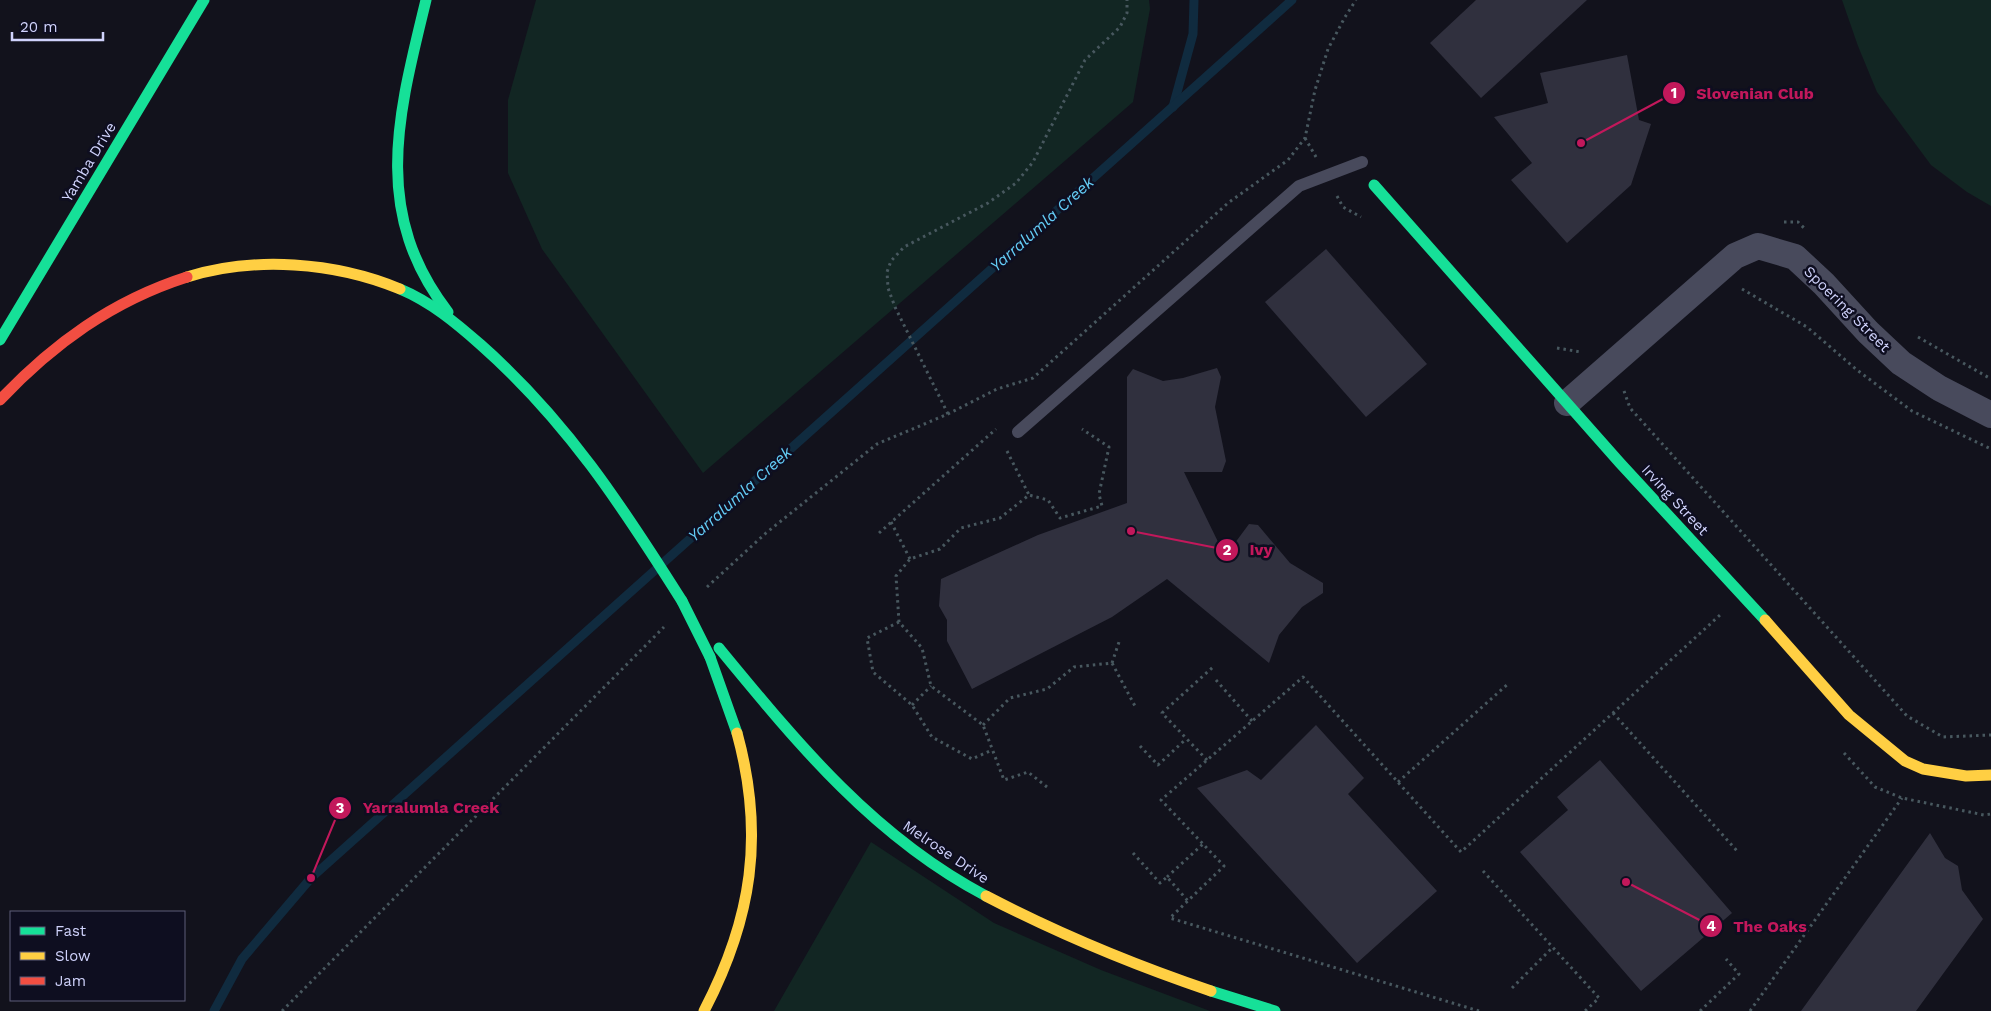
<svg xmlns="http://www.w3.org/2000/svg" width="1991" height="1011" viewBox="0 0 1991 1011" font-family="'Work Sans',sans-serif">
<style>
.green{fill:#122623}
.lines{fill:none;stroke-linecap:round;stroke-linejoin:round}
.stream{stroke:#102b3f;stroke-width:9}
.building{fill:#30303e}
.path{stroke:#48585f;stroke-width:3;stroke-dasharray:2.5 4;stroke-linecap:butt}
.lane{stroke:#484a5c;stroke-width:12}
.street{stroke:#484a5c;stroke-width:26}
.fast{stroke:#16e098;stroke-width:11}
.slow{stroke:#ffcf43;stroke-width:11}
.jam{stroke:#f24e42;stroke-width:11}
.fast-bridge{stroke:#16e098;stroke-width:11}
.labels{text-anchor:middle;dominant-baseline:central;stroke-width:5;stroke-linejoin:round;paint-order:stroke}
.street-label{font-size:15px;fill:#d0d3fc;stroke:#0e0e20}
.water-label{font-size:16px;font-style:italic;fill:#64cdf6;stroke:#0e0e20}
.leader{fill:none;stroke:#c2185b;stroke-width:2}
.callout-dot{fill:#c2185b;stroke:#0e0e20;stroke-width:2}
.mark-label{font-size:15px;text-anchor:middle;font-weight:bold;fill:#fff}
.callout-label{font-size:16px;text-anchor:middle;font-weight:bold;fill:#c2185b;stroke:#0e0e20;stroke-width:5;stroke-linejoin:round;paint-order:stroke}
</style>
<rect width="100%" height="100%" fill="#12121c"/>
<g class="green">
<path d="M536,0H1149L1150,9L1133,102L703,473L542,249L508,173V100Z"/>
<path d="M1842,0H1991V206L1967,192L1931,165L1877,92L1858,46Z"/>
<path d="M871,842L994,923L1101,970L1210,1011H774Z"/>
</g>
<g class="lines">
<g class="stream">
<path d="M1173,107L1193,34L1194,0"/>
<path d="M214,1011L242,959L311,878L1292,0"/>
</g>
</g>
<g class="building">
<path d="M1476,0H1587L1481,98L1430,43Z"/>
<path d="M1627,55L1639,120L1651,124L1631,185L1567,243L1511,180L1532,163L1494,117L1548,103L1540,73Z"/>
<path d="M1326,249L1427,364L1366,417L1265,302Z"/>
<path d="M1217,368L1221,377L1215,407L1226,461L1222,472H1184L1222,550L1229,551L1249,524L1258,525L1290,563L1323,583V593L1302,607L1279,635L1269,663L1167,579L1112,617L972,689L947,641V620L939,606L941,579L1038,535L1127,503V377L1133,369L1163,381L1183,378Z"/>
<path d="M1316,725L1364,778L1348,794L1437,891L1357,963L1197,788L1247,770L1261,780Z"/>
<path d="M1600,760L1732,913L1641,991L1520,852L1568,810L1557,797Z"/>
<path d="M1930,833L1945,858L1958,866L1962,890L1983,919L1916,1011H1801Z"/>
</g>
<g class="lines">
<g class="path">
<path d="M1305,138L1316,157"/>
<path d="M1337,196L1343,207L1361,217"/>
<path d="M1784,222H1798L1805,229"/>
<path d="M1742,289L1807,327L1857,370L1912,411L1991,449"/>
<path d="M1918,337L1991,379"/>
<path d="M1557,348L1581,352"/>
<path d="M1624,391L1630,408L1907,716L1943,737L1991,735"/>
<path d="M948,414L895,307L888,288L887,272L891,261L904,247L988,203L1016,183L1033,162L1085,60L1120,27L1127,13V0"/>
<path d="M1007,451L1029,495"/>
<path d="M891,522L910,559"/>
<path d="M879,533L996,429"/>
<path d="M707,587L766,533L877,444L948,414L997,389L1033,378L1228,203L1288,160L1305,138L1315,90L1328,49L1345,17L1356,0"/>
<path d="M899,622L867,638L873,672L912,705L932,737L972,759L992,750"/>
<path d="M1112,663L1120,639"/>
<path d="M1216,680L1252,721"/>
<path d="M912,705L931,686"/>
<path d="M1613,713L1738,852"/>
<path d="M983,725L1010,698L1047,689L1074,667L1112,663L1136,708"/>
<path d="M1140,746L1158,765L1186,739"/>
<path d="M1844,753L1875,787L1902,798L1984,815L1991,814"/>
<path d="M1207,760L1162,713L1213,667"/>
<path d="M1398,782L1509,683"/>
<path d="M1047,787L1028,772L1004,780L983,725L931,686L922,648L899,622L896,576L910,559L940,549L961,528L1000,518L1029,495L1048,500L1060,518L1102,506L1099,494L1109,447L1082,429"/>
<path d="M1133,853L1160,883L1167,877L1188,901"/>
<path d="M1483,871L1599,998L1585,1011"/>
<path d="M1167,877L1203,844"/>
<path d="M1512,988L1553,947"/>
<path d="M282,1011L664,627"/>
<path d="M1479,1011L1170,918L1224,866L1161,800L1303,677L1461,852L1720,615"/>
<path d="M1700,1011L1739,974L1726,959"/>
<path d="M1750,1011L1902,798"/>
</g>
<path class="lane" d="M1018,432L1299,186L1362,162"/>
<path class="street" d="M1567,403L1735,256L1758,246L1795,257L1824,284L1868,332L1901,363L1939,388L1991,415"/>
<g class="fast">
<path d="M426,0C399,112 370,211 448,312"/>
<path d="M1374,185L1620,463L1765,620"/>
<path d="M400,289C431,302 456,323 481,345C566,420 622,506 682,601"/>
<path d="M0,340L204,0"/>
<path d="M719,648C798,744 874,837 986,896"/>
<path d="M710,657L737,733"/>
<path d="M1211,991L1275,1011"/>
</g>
<g class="slow">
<path d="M187,277C254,256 335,262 400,289"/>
<path d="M1765,620L1849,715L1905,761L1923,769L1966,776L1991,775"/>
<path d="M986,896C1059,934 1134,965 1211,991"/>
<path d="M704,1011C752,919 765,835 737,733"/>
</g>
<path class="jam" d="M0,400C53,344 112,301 187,277"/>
<path class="fast-bridge" d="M682,601L710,657"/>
</g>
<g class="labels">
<g class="street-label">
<text transform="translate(89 162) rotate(-59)">Yamba Drive</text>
<text transform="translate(1847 309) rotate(45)">Spoering Street</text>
<text transform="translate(1675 500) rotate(47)">Irving Street</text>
<text transform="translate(946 852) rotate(34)">Melrose Drive</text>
</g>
<g class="water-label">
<text transform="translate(1042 224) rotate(-42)">Yarralumla Creek</text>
<text transform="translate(740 494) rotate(-42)">Yarralumla Creek</text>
</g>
</g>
<path class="leader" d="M1581 143L1674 93M1131 531L1227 550M311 878L340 808M1626 882L1711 926"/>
<g class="callout-dot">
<circle cx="1581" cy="143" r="5"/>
<circle cx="1131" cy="531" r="5"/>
<circle cx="311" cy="878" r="5"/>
<circle cx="1626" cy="882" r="5"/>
<circle cx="1674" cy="93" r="12"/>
<circle cx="1227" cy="550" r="12"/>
<circle cx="340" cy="808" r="12"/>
<circle cx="1711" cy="926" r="12"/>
</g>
<g class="mark-label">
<text x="1674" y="98">1</text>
<text x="1227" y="555">2</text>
<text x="340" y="813">3</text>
<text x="1711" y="931">4</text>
</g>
<g class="callout-label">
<text x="1755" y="99">Slovenian Club</text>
<text x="1261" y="555">Ivy</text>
<text x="431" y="813">Yarralumla Creek</text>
<text x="1770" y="932">The Oaks</text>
</g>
<rect x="10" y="911" width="175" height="90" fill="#0e0e20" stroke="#5c5d78"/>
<rect x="20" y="927" width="25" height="8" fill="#16e098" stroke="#5c5d78"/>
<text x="55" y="936" font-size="15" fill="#d0d3fc">Fast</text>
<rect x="20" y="952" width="25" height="8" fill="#ffcf43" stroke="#5c5d78"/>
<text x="55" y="961" font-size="15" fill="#d0d3fc">Slow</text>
<rect x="20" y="977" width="25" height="8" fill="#f24e42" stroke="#5c5d78"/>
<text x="55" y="986" font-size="15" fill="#d0d3fc">Jam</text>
<path d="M12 32v8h91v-8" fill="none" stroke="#d0d3fc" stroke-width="2.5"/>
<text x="20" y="32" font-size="15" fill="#d0d3fc" stroke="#0e0e20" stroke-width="4" paint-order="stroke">20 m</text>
</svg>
